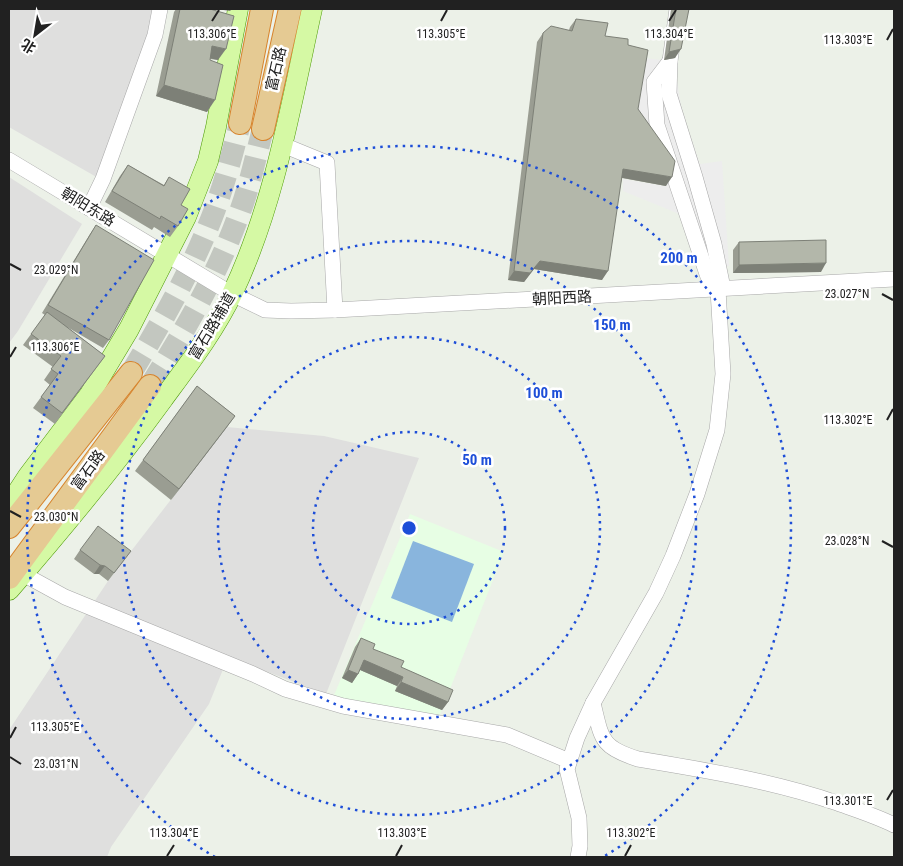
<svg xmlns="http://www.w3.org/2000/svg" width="903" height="866" viewBox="0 0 903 866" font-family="'Roboto Condensed','Noto Sans SC',sans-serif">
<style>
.residential{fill:#dfdfde}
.education{fill:#e7fee4}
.pitch{fill:#89b5dd}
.parking{fill:#ededed}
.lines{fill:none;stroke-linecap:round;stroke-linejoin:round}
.highway-tunnel{stroke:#c3c7c0;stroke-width:22;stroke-dasharray:22 11;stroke-linecap:butt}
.minor-casing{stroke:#a8a8a8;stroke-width:16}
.major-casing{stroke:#4b9a04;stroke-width:21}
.highway-casing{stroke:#d7842d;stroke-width:24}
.minor{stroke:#fff;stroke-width:15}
.major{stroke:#d5f9a4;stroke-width:20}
.highway{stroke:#e5ca93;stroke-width:22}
.wall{fill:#9a9d92}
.shaded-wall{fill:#7d8077}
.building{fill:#b3b7aa;stroke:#7d8077}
.ticks{fill:none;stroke:#212121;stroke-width:2}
.ring{fill:none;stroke:#1d4ed8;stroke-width:2.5;stroke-dasharray:2.5 5}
.labels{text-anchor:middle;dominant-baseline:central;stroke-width:5;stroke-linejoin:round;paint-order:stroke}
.street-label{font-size:15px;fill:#212121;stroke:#fff}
.ticks-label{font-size:12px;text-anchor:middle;fill:#212121;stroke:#fff;stroke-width:5;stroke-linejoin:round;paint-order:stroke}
.centre{fill:#1d4ed8;stroke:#fff;stroke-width:2.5}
.ring-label{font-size:15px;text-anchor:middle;font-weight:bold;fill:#1d4ed8;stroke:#fff;stroke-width:5;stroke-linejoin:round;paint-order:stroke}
</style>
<rect width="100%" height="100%" fill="#ecf1e8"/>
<g class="residential">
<path d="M9,9H156L100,179L9,127Z"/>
<path d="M9,177L82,224L18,331L9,343Z"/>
<path d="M227,427L324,436L419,458L326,694L228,657L209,704L111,847L107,857H9V730L108,581Z"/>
</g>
<path class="education" d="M410,514L504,552L439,717L332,700Z"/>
<path class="pitch" d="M413,541L474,564L452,622L391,598Z"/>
<path class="parking" d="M642,58L674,61L682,113L700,164L722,161L729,266L703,268L689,218L623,191V179L665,186L632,118Z"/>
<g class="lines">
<g class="highway-tunnel">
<path d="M131,373C163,320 194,266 215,209C225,181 233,152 240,123"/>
<path d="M150,386C184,332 216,277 238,217C249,189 255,159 263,129"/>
</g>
<g class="minor-casing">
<g id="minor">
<path d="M677,9L670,61L669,94L695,177L714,244L723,288"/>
<path d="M670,61L654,82L657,125L707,274L712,286L718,290"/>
<path d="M283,145L327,163L335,310"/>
<path d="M9,160L232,294L265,310L291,311L335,310L894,279"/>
<path d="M89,208L103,179L155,35L160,9"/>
<path d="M23,574L65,597L253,674L285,689L343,706L507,735L569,761"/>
<path d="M593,703C602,739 600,747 638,759C705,770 772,781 837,803C857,810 876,816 894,825"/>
<path d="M578,857L580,846L579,818L567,769L577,738L593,703L656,593L673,556L697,494L717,430L723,374L718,290"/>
</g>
</g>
<g class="major-casing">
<g id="major">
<path d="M9,505L28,476L90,394L129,329L186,217L208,161L216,127L238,9"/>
<path d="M9,590C62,529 115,465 163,399C188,365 215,330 233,292C275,203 291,104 312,9"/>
</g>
</g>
<g class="highway-casing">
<g id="highway">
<path d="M240,123L262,9"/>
<path d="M263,129L290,9"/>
<path d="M9,527L131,373"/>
<path d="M9,578L150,386"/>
</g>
</g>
<use href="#minor" class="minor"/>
<use href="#major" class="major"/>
<use href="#highway" class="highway"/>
</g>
<g class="wall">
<path d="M176,9H210L218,60L210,59L207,112L156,96L174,12Z"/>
<path d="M671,9H689L675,58L664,60Z"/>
<path d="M576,19L605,36L628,45L638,109L666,186L622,178L602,280L534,269L524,282L508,280L537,42L543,33L569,30L570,27Z"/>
<path d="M128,165L164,185L169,177L181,205L178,226L170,237L154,227L152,230L105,202L120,176Z"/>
<path d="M96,225L109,340L103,348L67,327L105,356L55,424L33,408L50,385L44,380L53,367L23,345L45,315L42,313L90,234Z"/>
<path d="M739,242L821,272L733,273V250Z"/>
<path d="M197,386L235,416L171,500L135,471Z"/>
<path d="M80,550L131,551L108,581L99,574H94L74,559Z"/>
<path d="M361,638L373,649L401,667L448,702L442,710L395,691L397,686L360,670L358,674L352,683L342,678L355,647Z"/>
</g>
<g class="shaded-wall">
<path d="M217,9H232L230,11Z"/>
<path d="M212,46L226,49L218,60L204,57Z"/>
<path d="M681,49L675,58L664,60L669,52Z"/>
<path d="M164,85L215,100L207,112L156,96Z"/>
<path d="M623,169L672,177L666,186L618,177Z"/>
<path d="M540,261L608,271L602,280L534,269L524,282L508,280L514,271Z"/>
<path d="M826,263L821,272L733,273L739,265Z"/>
<path d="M235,416L227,427L171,500L179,489Z"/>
<path d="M100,565L105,566L99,574H94Z"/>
<path d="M364,660L403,677L397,686L358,669Z"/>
<path d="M348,670L358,674L352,683L342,678Z"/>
<path d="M401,682L448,702L442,710L395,691Z"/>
</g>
<g class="building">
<path d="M180,9H210L234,16L226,49L212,46L210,60L223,65L215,100L164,85Z"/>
<path d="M676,9H689L681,49L669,52Z"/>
<path d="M576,19L608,23L605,36L628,39V45L648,50L638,109L675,161L672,177L623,169L608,271L540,261L530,273L514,271L543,33L551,26L572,31Z"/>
<path d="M128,165L164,186L169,177L190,189L181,205L188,209L178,226L161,216L160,219L112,191Z"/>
<path d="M96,225L154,260L109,340L48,305Z"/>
<path d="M826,240V263L739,265V242Z"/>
<path d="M47,312L105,356L62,413L41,397L58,374L51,369L61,356L31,334Z"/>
<path d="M197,386L235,416L179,489L143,460Z"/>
<path d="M98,526L131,551L114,573L105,566L100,565L80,550Z"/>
<path d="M361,638L375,644L373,649L404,661L401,667L453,690L448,702L401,682L403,677L364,660L358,674L348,670Z"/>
</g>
<path class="ticks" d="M212,21L219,10M441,21L447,10M669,21L676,10M887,40L893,29M10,264L21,270M882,294L893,300M10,357L16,347M887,420L893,409M10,511L21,517M882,541L893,547M10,738L16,727M10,757L21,764M887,800L893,790M167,856L174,845M396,856L402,845M625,856L631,845"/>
<g class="ring">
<circle cx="409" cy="528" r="96"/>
<circle cx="409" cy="528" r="191"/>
<circle cx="409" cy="528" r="287"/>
<path d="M215 857A382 382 0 1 1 603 857"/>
</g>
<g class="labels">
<g class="street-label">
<text transform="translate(276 69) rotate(-77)">富石路</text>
<text transform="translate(88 207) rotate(31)">朝阳东路</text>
<text transform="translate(562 298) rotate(-3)">朝阳西路</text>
<text transform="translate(212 326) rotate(-59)">富石路辅道</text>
<text transform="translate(88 470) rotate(-54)">富石路</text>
</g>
</g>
<g class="ticks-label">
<text x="212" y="38">113.306°E</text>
<text x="441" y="38">113.305°E</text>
<text x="669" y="38">113.304°E</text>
<text x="848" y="44">113.303°E</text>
<text x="56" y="274">23.029°N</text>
<text x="847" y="298">23.027°N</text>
<text x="55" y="351">113.306°E</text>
<text x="848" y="424">113.302°E</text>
<text x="56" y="521">23.030°N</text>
<text x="847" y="545">23.028°N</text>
<text x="55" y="731">113.305°E</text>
<text x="56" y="768">23.031°N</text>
<text x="848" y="805">113.301°E</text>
<text x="174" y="837">113.304°E</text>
<text x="402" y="837">113.303°E</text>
<text x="631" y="837">113.302°E</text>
</g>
<circle cx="409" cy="528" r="8" class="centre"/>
<g class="ring-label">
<text x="679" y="263">200 m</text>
<text x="612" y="330">150 m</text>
<text x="544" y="398">100 m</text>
<text x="477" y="465">50 m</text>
</g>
<rect width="903" height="866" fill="none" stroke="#212121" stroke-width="20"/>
<g transform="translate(35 35) rotate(211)" stroke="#ffffff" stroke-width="4" paint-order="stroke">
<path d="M0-4L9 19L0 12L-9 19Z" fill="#212121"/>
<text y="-8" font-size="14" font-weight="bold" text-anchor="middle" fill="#212121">北</text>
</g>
</svg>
